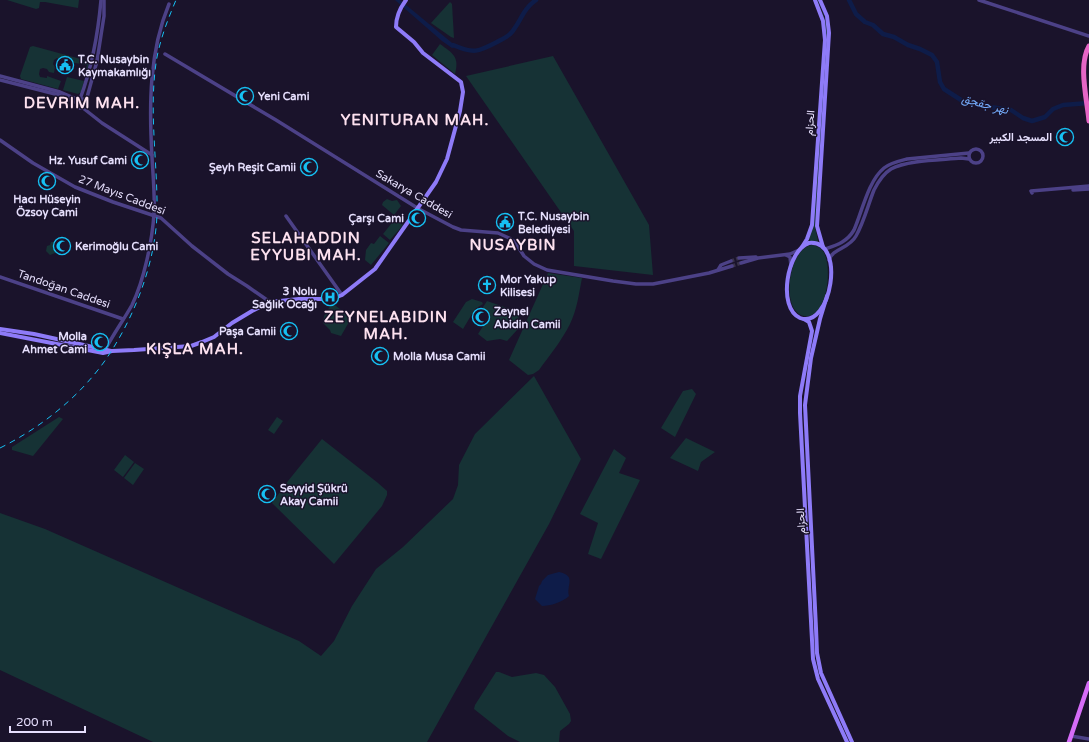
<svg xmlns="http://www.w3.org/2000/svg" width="1089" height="742" viewBox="0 0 1089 742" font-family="'Varela Round',Vazirmatn,sans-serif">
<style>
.green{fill:#163235}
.water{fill:#0e1c49}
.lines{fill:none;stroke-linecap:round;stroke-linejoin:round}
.river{stroke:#0e1c49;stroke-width:4.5}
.tertiary-tunnel{stroke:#39324a;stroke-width:3.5;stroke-dasharray:3.5 2;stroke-linecap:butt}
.tertiary{stroke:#4c4187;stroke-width:3.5}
.secondary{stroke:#8e7bf8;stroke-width:4}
.primary{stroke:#d56cf7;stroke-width:4.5}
.trunk{stroke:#e666c6;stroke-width:5}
.rail{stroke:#16c0f3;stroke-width:1;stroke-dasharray:6 5;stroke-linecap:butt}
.labels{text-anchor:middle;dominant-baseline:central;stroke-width:3;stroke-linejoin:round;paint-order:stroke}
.poi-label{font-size:11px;font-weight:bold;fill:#e6dffd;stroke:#1a132b;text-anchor:start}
.street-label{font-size:11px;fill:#e6dffd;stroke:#1a132b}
.water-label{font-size:12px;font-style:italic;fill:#73a9f8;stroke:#1a132b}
.district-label{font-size:15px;font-weight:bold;letter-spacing:1px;fill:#fde1ef;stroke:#1a132b}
</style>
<rect width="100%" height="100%" fill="#1a132b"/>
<g class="green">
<path d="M7,0H79L78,8L45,2H40L39,8L36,9Z"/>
<path d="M817,0H818C824,12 826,23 828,37L815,227L818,241L817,242L810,241L809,239L813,226L825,25L822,10Z"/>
<path d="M450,2L452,4L454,38L451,37L431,23Z"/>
<path d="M440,44C452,53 460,56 455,74L432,55Z"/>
<path d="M33,46L88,61L89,63L86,73H85L87,65L69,62V59L64,58V60L57,58L54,60L53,64L55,67L54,73L49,72L47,69L43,68L40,69L39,74L40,77L47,78V76L61,81L58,89L21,79L20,76L30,47Z"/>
<path d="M553,56L649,225L653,275L574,266V231L466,76Z"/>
<path d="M67,77L84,81L81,92L78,94L63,90Z"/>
<path d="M387,199L392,201L397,200L401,206L394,215L382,205L383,202Z"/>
<path d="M395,219L403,225L390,240L383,234Z"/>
<path d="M380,236L389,243L371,265L365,260L366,250L371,243L374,244Z"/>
<path d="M51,242H57L58,244L55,253L50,255L46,251L47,246L50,245Z"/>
<path d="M812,245C816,246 820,247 823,251C833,265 828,320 804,316C780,312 788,248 812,245Z"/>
<path d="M548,273L582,278C579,293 577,310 570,324C562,340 550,355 539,370L533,374L528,375L509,360Z"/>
<path d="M472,299L482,302L483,304L475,309L463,329L453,322L466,302Z"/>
<path d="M487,301L519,312L517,330L507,341L500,339L487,341L478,334L489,317L481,310Z"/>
<path d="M332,303L348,315V321L349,322L341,336L331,333L330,330L323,323L324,316Z"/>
<path d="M534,376L581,459L549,524L427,742H153L0,670V513L45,529L299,641L321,656L334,641L352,606L376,569L403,547L453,499L458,485L459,465L475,434Z"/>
<path d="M692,389L696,394L675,437L661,428L683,391Z"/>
<path d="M59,417L63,419L33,456L12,450V447Z"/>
<path d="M277,417L283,421L274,434L268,430Z"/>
<path d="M686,438L715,452L701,462L698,471L670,458Z"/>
<path d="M322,439L378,483L387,491V495L382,506L334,564L272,503L288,481Z"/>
<path d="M614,449L626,458L619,473L640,480L601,559L588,554L598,523L580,514Z"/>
<path d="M125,455L134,462L123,477L114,470Z"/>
<path d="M135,463L144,469L133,485L124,478Z"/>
<path d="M496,672H499L512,677L536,673L544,675L555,687L570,714L571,721L569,724L560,731L559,742H520L508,736L474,709L475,705Z"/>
</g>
<g class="water">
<path d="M395,0H400L457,47L452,48L442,41Z"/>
<path d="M559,572C577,576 566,585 569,596C563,602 550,606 542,606L535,599L539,586L541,584L542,581L548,575Z"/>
</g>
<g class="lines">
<g class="river">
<path d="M849,0L856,14L865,22L873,25L883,34L894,37L908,45L920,49L932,55L937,62L940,82L944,89L961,100L977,105L1011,110L1023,118L1032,121L1045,117L1053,109L1063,105L1089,103"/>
<path d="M453,45C474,54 478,52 497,42C502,39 508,37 512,32C521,21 523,9 536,0"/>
</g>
<g class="tertiary-tunnel">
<path d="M731,261L739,258"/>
<path d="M732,266L741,263"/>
</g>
<g class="tertiary">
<path d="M979,0L1089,36"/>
<path d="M165,54L276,120L419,209L453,227L461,230L498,233L509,238L515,242L524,256L534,264L547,270L613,281L636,284H653L709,273L732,266"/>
<path d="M0,76L60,92L79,100L83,99L86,102L84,107L80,108C77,106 76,103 79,100"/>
<path d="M0,80L59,95L77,103"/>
<path d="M80,99C92,67 98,34 101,0"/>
<path d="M86,101L97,61L104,16V0"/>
<path d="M83,108L102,123L152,155"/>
<path d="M0,140L33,163L75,187L113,202L161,218L192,246L228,274L247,286L270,302"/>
<circle cx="976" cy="156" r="7"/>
<path d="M1073,190L1089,189"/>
<path d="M1032,193L1031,191L1089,186"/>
<path d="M286,216L342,295"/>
<path d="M825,249C837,245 847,242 854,230C862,212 868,181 884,168C890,163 899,161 907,159L969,153"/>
<path d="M786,255L790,257L791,266"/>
<path d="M739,258L756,257"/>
<path d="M829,260C833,248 849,249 856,236C864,222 868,205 874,190C878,182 883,174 891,169C907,160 942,160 961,158L969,159"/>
<path d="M741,263L758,258L790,254L799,250"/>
<path d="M718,270L721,265L731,261"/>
<path d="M0,277L123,319"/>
<path d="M104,352C112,336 123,321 132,305C144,280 152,242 154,214C155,195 153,176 152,157C149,106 149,52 169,4"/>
<path d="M1071,736L1089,739"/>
</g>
<g class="secondary">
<path d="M820,0L827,16L829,33L817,226L823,247"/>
<path d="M809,243C847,239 831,330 800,318C777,308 787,250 809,243Z"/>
<path d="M802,247L807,239L812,225L825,40L823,21L815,0"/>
<path d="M827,296L820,319L811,358L805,405L816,628L817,653L821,673L852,742"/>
<path d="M804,319L809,322L812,331L800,396V413L813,659L818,679L847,742"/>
<path d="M0,329L34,334L111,351"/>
<path d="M0,333L103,353L112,351L134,350L191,346L202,342L214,337L232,323L252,311L270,302L299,299H332L342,295L375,269L436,182L447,159L460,111L463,92L461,82L423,53L414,42L396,27C396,17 400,8 406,0"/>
</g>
<path class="primary" d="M1069,742L1089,683"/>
<path class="trunk" d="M1089,46C1078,65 1087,99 1089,121"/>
<path class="rail" d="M0,448C40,428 78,398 104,362C133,321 155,265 157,215C158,163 148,109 157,57C161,37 168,19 176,0"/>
</g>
<defs>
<g id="civic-ring" transform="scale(0.9)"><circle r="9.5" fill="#1a132b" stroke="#16c0f3" stroke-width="1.5"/><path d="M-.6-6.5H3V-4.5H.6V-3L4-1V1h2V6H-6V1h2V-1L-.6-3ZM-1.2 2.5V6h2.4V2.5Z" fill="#16c0f3"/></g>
<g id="mosque-ring" transform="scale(0.9)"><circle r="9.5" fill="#1a132b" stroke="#16c0f3" stroke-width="1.5"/><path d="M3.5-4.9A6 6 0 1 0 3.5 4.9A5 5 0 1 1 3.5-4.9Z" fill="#16c0f3"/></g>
<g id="church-ring" transform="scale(0.9)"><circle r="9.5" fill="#1a132b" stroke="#16c0f3" stroke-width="1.5"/><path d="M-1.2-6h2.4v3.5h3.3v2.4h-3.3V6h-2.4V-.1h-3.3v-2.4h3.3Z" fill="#16c0f3"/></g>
<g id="hospital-ring" transform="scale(0.9)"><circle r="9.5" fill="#1a132b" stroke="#16c0f3" stroke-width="1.5"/><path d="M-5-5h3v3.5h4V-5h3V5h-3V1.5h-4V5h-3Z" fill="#16c0f3"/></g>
</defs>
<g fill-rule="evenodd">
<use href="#civic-ring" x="65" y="65"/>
<use href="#mosque-ring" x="245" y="96"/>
<use href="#mosque-ring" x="1065" y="137"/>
<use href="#mosque-ring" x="140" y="160"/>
<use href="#mosque-ring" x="309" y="167"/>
<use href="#mosque-ring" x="47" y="181"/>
<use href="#mosque-ring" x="417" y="218"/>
<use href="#civic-ring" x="505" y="222"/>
<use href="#mosque-ring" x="62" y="246"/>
<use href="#church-ring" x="487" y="285"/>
<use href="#hospital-ring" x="330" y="297"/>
<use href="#mosque-ring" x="481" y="317"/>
<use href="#mosque-ring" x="289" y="331"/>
<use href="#mosque-ring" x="100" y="342"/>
<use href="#mosque-ring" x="380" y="356"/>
<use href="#mosque-ring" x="267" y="494"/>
</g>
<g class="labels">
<g class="poi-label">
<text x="78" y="59">T.C. Nusaybin<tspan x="78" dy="13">Kaymakamlığı</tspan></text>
<text x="258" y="96">Yeni Cami</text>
<text x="1052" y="137" text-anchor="end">المسجد الكبير</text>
<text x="127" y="160" text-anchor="end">Hz. Yusuf Cami</text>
<text x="296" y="167" text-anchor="end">Şeyh Reşit Camii</text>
<text x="47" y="199" text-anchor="middle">Hacı Hüseyin<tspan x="47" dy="13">Özsoy Cami</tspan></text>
<text x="518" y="216">T.C. Nusaybin<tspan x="518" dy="13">Belediyesi</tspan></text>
<text x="404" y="218" text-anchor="end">Çarşı Cami</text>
<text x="75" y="246">Kerimoğlu Cami</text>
<text x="500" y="279">Mor Yakup<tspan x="500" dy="13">Kilisesi</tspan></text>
<text x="317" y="291" text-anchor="end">3 Nolu<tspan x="317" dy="13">Sağlık Ocağı</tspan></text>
<text x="494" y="311">Zeynel<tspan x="494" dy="13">Abidin Camii</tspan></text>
<text x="276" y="331" text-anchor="end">Paşa Camii</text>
<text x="87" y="336" text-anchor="end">Molla<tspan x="87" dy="13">Ahmet Cami</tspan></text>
<text x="393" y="356">Molla Musa Camii</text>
<text x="280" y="488">Seyyid Şükrü<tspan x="280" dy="13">Akay Camii</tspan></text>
</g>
<g class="street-label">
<text transform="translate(810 123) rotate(-86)">الحزام</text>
<text transform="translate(414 194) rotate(30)">Sakarya Caddesi</text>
<text transform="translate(122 195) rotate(21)">27 Mayıs Caddesi</text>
<text transform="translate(64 289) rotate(19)">Tandoğan Caddesi</text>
<text transform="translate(801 521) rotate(-93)">الحزام</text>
</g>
<g class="water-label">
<text transform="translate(985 104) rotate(15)">نهر جقجق</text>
</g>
<g class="district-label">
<text x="82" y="103">DEVRIM MAH.</text>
<text x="415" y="120">YENITURAN MAH.</text>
<text x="306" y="238">SELAHADDIN<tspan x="306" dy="17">EYYUBI MAH.</tspan></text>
<text x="513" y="245">NUSAYBIN</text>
<text x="386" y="317">ZEYNELABIDIN<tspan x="386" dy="17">MAH.</tspan></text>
<text x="195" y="349">KIŞLA MAH.</text>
</g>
</g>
<path d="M10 726v6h75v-6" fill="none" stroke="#e6dffd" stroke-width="2"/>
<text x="16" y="726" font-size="12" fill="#e6dffd" stroke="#1a132b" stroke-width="3" paint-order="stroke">200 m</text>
</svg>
